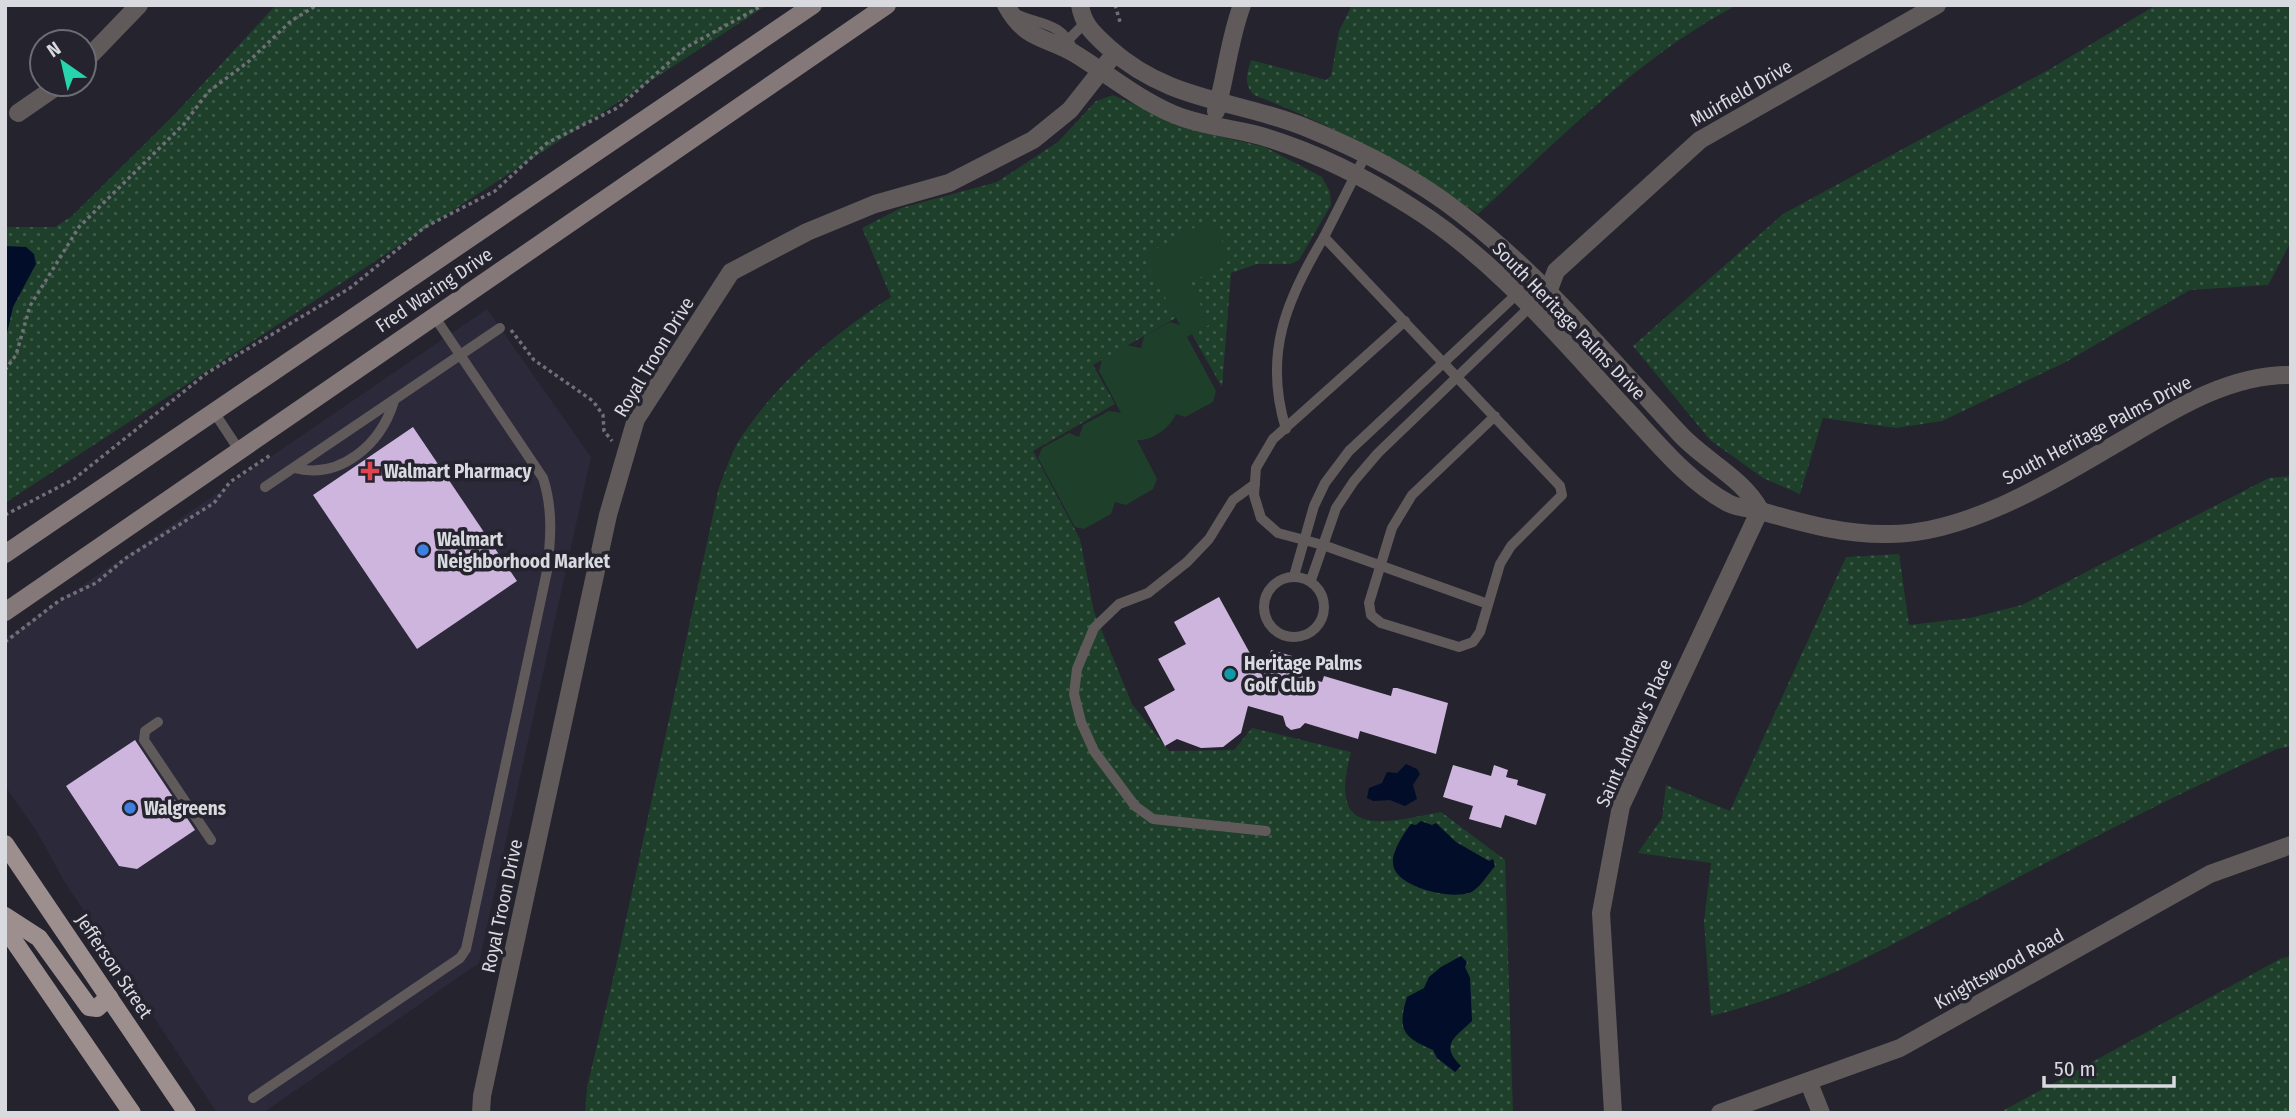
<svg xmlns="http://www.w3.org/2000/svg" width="2296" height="1118" viewBox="0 0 2296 1118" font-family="'Fira Sans Condensed',sans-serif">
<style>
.built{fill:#2b293a}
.grass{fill:url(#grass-dots)}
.green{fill:#1e402b}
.water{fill:#020d29}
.building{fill:#ceb5dd}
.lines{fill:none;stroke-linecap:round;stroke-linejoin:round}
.path{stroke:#717079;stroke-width:3.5;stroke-dasharray:3.5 3.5;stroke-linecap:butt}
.service{stroke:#615a5a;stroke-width:10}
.minor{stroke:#615a5a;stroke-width:18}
.secondary{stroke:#847878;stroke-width:18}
.primary{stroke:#9e8f8f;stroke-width:18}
.health-dot{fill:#e0444e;stroke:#24232e;stroke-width:2.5}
.shop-dot{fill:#3f7fe0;stroke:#24232e;stroke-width:2.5}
.culture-dot{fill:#0f9aa8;stroke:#24232e;stroke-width:2.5}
.labels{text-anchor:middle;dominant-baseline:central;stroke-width:7;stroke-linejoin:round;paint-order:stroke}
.street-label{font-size:19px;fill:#d9d9e0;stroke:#24232e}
.poi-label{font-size:19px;font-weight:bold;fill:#d9d9e0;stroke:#24232e;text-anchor:start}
</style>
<defs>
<pattern id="grass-dots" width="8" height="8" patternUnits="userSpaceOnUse" patternTransform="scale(1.75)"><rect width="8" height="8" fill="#1e402b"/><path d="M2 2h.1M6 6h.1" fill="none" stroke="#3e5b49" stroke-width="1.8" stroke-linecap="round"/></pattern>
</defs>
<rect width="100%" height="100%" fill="#24232e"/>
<path class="built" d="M487,309L591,457L479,963L263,1113H217L64,881L37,832L5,786V638Z"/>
<g class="grass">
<path d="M276,5H767L5,503V227H55L72,216L175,114Z"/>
<path d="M1352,5H1737C1638,57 1559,140 1478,214C1407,165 1334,126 1254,95C1243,83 1247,74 1251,60L1326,80L1331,76L1339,31Z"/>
<path d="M2156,5H2291V242L2268,285L2190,290L2064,363L1942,421L1896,428L1823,418L1800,494L1763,478L1710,440L1633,346L1783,214L2050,69Z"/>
<path d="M1113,95L1196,131L1265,147L1322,177L1330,192L1331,205L1299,260L1291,264H1257L1231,273L1222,387L1181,315L1093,365L1115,404L1033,451L1080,539L1094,612L1132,704L1169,751L1234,750L1252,728L1351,752C1327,839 1380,824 1441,812L1505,860L1513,1113H585L587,1087L616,966L719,487C725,473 730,456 738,442C777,382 831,336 891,297L862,228L901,208L997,182L1058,142L1096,101Z"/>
<path d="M2291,476V746L2277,749C2178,793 2083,843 1987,894C1898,942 1810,992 1711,1016L1704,922L1711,863L1638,853L1662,818L1666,785L1730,811L1846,557L1899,554L1909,625L1970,618L2022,605L2269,478Z"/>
<path d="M2291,956V1113H1999L2280,959Z"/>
</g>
<path class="green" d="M1210,219L1232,259L1189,284L1211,324L1187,337L1216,391L1213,402L1185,417L1176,414C1170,428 1152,441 1137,440L1157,479L1153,489L1126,505L1115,502L1111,514L1084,529L1075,527L1038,458L1042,448L1069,433L1079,437L1083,425L1109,411L1121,413L1099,371L1102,360L1127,345L1141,348L1144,336L1170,322L1180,325L1143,256Z"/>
<g class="water">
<path d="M5,246L26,247L34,254L36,264L13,307L5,342Z"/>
<path d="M1406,764L1417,769L1420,774L1413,785L1417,799L1405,806L1390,800L1373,801L1367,798L1369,788L1382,783L1387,772L1397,773Z"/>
<path d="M1421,821L1432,825L1436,823L1456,842L1489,861L1493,859L1495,866C1488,874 1482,885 1473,891C1455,902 1393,887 1393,863C1392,851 1404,833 1411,824L1416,825Z"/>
<path d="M1461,956L1467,962L1465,967L1470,978L1472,1021C1457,1036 1438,1044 1461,1066L1455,1072L1437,1058L1433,1050C1403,1037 1397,1030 1407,997L1424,988L1429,977L1441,967Z"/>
</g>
<g class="building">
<path d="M413,427L517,581L417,649L313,495Z"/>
<path d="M1219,597L1263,677L1271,650L1292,656L1287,672L1322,682L1324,676L1391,696L1393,688H1397L1448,703L1436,754L1360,731L1358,739L1305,723L1300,728L1291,730L1286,726L1283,716L1248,706L1241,733L1223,747L1201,748L1177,739L1165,746L1144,707L1175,690L1158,659L1186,644L1174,622Z"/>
<path d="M135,740L195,830L137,869L119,866L66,786Z"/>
<path d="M1453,765L1491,776L1494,765L1508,770L1506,777L1518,780L1517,785L1546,794L1536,825L1505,815L1501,828L1469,819L1473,806L1443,797Z"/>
</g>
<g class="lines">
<g class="path">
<path d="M1115,5L1121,25"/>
<path d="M511,330L534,360L593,401L603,415L604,431L612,441"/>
<path d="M5,370L16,355L30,306L79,227L184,124L208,92L248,62L291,21L317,5"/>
<path d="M5,515L74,479L207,373L350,288L425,227L495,191L547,143L619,107L685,48L763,5"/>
<path d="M5,642L60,600L96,583L126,558L214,503L230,482L272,454"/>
</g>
<g class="service">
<path d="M1016,14C1040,25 1062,22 1073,50"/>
<path d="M1065,43L1084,24"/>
<path d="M1366,154L1324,237L1560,486L1562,495L1511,546L1500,564L1480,632L1473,642L1459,647L1381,623L1371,615L1369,603L1392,528L1412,495L1495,416"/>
<path d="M1405,321L1273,439L1256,468L1254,495L1261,518L1278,533L1323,545L1488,604"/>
<path d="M214,412L239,450"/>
<path d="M1286,429C1263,355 1286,300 1324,237"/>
<path d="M294,468C341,480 381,444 394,401"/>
<path d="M1255,484L1233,500L1209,539L1187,562L1148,593L1119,604L1094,628L1077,669L1074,694L1081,722L1094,751L1135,806L1153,819L1266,831"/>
<path d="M265,487L500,328"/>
<path d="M1294,576L1314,506L1325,483L1349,451L1518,293"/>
<circle cx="1294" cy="607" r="30"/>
<path d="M1311,580L1336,508L1354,481L1378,453L1531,306"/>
<path d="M158,722L145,731L144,740L211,840"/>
<path d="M253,1098L460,958L466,949L547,571C551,538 553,509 543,478L434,316"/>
</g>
<g class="minor">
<path d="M1006,5C1026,42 1047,36 1077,55C1109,75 1138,99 1173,114C1201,126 1232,128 1261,136C1315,152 1363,176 1410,206C1494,258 1557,335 1623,406C1655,440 1687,481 1728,503C1740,509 1752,508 1764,512C1806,524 1846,535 1890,534C1971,534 2062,475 2131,435C2179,406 2233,374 2291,375"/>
<path d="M1080,5C1083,25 1094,34 1108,47C1170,103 1236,99 1307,128C1361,150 1414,177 1460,213C1542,276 1610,359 1680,434C1705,461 1743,478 1760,510"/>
<path d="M84,62L139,5"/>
<path d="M1216,111C1226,76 1229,40 1242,5"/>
<path d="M18,113L60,84"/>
<path d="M1540,299L1548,292L1556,271L1700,140L1937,5"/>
<path d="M1809,1083L1821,1113"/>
<path d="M481,1113L482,1096L608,515L636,419L731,272L807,232L875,204L949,183L1033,140L1070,110L1115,53"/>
<path d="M1613,1113L1601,913L1621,806L1760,510"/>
<path d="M1720,1113L1900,1048L2210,874L2291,845"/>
</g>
<g class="secondary">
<path d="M5,554L813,5"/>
<path d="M5,612L887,5"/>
</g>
<g class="primary">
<path d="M5,844L187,1113"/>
<path d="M5,916L39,938L89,1007L97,1008L109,997"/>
<path d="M5,928L132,1113"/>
</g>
</g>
<path class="health-dot" d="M366.5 460.5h7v7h7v7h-7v7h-7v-7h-7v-7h7z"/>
<g class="shop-dot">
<circle cx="423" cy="550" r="7"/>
<circle cx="130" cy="808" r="7"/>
</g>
<circle class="culture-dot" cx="1230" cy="674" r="7"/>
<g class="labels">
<g class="street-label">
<text transform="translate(1741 93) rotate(-30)">Muirfield Drive</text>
<text transform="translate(434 290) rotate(-34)">Fred Waring Drive</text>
<text transform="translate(1569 321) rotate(46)">South Heritage Palms Drive</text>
<text transform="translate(654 357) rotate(-59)">Royal Troon Drive</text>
<text transform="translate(2097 430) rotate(-28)">South Heritage Palms Drive</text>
<text transform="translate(1634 733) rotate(-66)">Saint Andrew's Place</text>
<text transform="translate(502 906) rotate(-78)">Royal Troon Drive</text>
<text transform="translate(114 966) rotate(56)">Jefferson Street</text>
<text transform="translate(1999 969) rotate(-29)">Knightswood Road</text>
</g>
<g class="poi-label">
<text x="384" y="471">Walmart Pharmacy</text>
<text x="437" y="539">Walmart<tspan x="437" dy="22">Neighborhood Market</tspan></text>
<text x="1244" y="663">Heritage Palms<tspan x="1244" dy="22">Golf Club</tspan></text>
<text x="144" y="808">Walgreens</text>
</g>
</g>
<rect width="2296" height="1118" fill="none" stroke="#d9d9e0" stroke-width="14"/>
<g transform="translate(63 63) rotate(326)"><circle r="33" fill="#24232e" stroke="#6c6c75" stroke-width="2"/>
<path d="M0-5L12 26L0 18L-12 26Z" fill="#27d5ad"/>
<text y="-10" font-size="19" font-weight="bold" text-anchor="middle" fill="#d9d9e0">N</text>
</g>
<path d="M2044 1076v10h130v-10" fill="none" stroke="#d9d9e0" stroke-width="3.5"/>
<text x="2054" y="1076" font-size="21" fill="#d9d9e0" stroke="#24232e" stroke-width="5" paint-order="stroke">50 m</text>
</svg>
